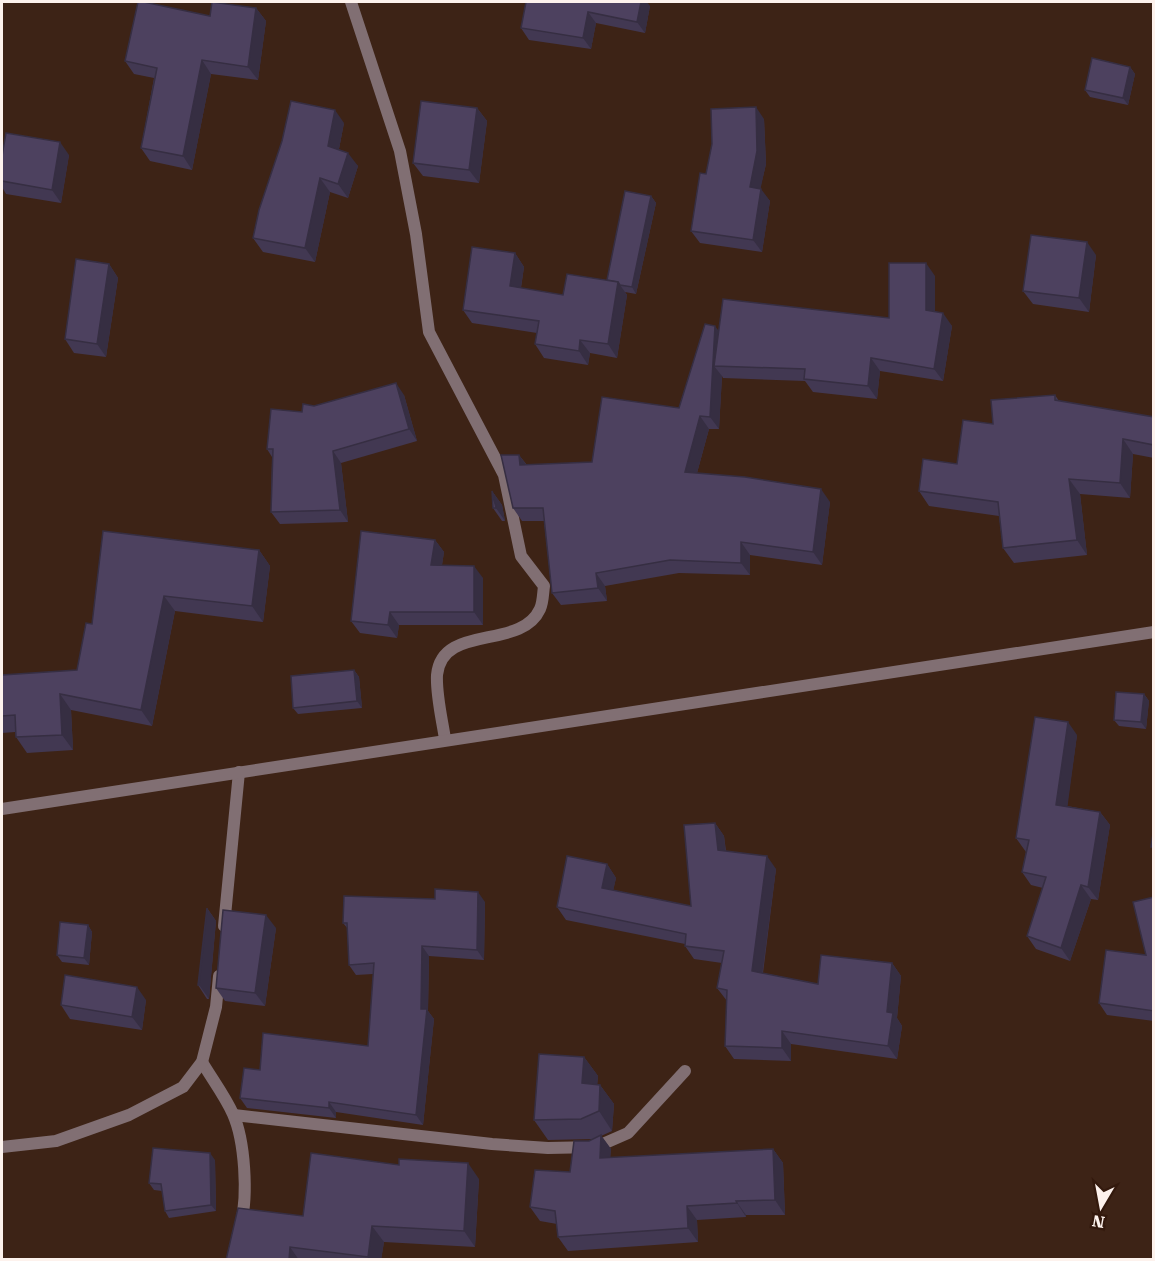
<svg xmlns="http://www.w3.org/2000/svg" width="1155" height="1261" viewBox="0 0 1155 1261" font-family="'Roboto Serif',serif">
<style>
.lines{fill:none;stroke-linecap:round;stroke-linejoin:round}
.minor{stroke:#816f73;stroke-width:12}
.tertiary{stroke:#816f73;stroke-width:12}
.wall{fill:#423852}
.shaded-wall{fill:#362e42}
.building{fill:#4d415f;stroke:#362e42;stroke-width:1.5}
</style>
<rect width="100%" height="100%" fill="#3d2316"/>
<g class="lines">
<g class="minor">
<path d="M351,2L400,151L416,234L429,332L504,475L521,556L544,586C543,593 543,603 540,609C521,651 442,623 437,675C436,695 442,719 445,739"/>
<path d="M224,926L239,772"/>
<path d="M202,1062C212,1079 225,1096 233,1114C245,1141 248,1195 241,1223"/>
<path d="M234,1115L492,1144L548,1148L596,1147L628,1133L685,1071"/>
<path d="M2,1147L56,1141L129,1115L183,1087L202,1062L216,1007L219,976"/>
</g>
<path class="tertiary" d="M2,809L1154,632"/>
</g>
<g class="wall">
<path d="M526,2L650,6L645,33L596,23L591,49L529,40L521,28Z"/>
<path d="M256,8L266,21L258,80L211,74L192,170L150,161L141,148L154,78L134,74L125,61L210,16Z"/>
<path d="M1130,67L1135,74L1128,105L1090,97L1085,90Z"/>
<path d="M477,108L487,121L479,183L423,176L413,163Z"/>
<path d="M764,119L766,164L760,189L770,201L762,252L700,243L691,231L706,174Z"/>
<path d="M344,123L339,149L358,166L348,198L330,192L315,262L263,252L253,238Z"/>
<path d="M69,155L61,203L6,194L2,187V156Z"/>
<path d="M651,196L656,203L636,294L625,292L627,295L617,358L590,353L588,365L544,358L535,344L537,333L472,323L463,310L515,253L524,267L521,288L563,295L607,280Z"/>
<path d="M1096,255L1089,312L1033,304L1023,291Z"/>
<path d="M109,264L118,278L106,357L74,353L65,339Z"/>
<path d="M935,276V312L952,326L943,381L880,371L877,399L813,392L805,381L723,378L722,376L719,429H709L697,473L830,502L822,565L750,555V575L679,573L605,586L607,601L561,605L552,593L544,521H522L513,508L519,455L527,465L592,462L679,408L719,331L889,318Z"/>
<path d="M404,395L417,441L341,463L348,522L280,524L271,512L272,457L267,449L302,412L314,406Z"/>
<path d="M1055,395L1059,401L1154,417V458L1133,454L1130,498L1080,494L1087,555L1014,563L1003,548L999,516L929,506L919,491Z"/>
<path d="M492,491L502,505L505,521H502L493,508Z"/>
<path d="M435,540L444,552L442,565L483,578V625H399L397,638L360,633L351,621Z"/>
<path d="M259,550L270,566L263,622L175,611L152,726L71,710L73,750L27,753L16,737L15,732L2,733V675L77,670L92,624Z"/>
<path d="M354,670L359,677L362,708L298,714L293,708Z"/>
<path d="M1144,694L1149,701L1146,729L1119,726L1114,720Z"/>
<path d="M1077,735L1067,806L1100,812L1110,825L1098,900L1091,899L1070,961L1036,949L1027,936L1043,888L1031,885L1022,872L1026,852L1016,838Z"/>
<path d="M715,823L724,836L726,851L776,869L763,973L818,984L892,963L901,976L897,1018L902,1026L897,1059L791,1044V1061L734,1059L725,1046L727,1001L717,988L722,963L694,959L685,946V944L566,920L557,907L607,864L616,878L613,890L691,906Z"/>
<path d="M1154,897V1021L1107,1015L1099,1003L1146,955Z"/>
<path d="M485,902L484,960L429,956L428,1011L434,1019L423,1125L336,1112V1118L247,1108L240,1098L260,1070L368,1046L373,974L356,975L349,965L348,929L343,923Z"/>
<path d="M207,908L216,921L209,999H207L198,985Z"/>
<path d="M88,925L92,932L89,965L62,962L57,955Z"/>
<path d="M276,928L265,1006L225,1001L216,988Z"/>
<path d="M146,1000L142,1030L70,1019L61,1005Z"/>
<path d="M584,1057L598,1076L597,1085H600L614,1104L612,1131L601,1136L611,1149L610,1158L773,1149L783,1163L785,1215H746V1217L697,1220L698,1242L568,1251L558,1237L557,1224L540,1221L530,1207L570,1172L589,1141L593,1139L548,1140L534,1120Z"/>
<path d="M215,1160L216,1211L169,1218L165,1211L162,1191L154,1190L149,1183Z"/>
<path d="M479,1179L475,1247L384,1242L381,1260H226L303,1216Z"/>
</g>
<g class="shaded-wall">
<path d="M641,2H647L650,6L645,33L637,22Z"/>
<path d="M256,8L266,21L258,80L248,67Z"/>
<path d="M588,12L596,23L591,49L583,38Z"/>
<path d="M202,60L211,74L192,170L183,156Z"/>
<path d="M1130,67L1135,74L1128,105L1123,98Z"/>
<path d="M756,107L764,119L766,164L758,200L750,187Z"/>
<path d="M477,108L487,121L479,183L469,170Z"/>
<path d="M335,110L344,123L337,159L328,146Z"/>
<path d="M60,142L69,155L61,203L52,190Z"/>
<path d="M348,153L358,166L348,198L338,184Z"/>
<path d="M320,178L330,192L315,262L305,248Z"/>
<path d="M761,189L770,201L762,252L753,240Z"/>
<path d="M651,196L656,203L636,294L632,287Z"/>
<path d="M1087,242L1096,255L1089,312L1079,298Z"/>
<path d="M515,253L524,267L519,299L510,286Z"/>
<path d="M926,263L935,276V323L926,310Z"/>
<path d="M109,264L118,278L106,357L97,344Z"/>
<path d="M618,282L627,295L617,358L608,344Z"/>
<path d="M943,313L952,326L943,381L934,369Z"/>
<path d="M715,326L724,338L714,366L722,376L719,429L710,417Z"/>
<path d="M580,340L590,353L588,365L579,351Z"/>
<path d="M871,358L880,371L877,399L868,386Z"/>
<path d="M396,383L404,395L417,441L409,429Z"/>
<path d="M700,416L709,429L694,484L685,472Z"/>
<path d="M1123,439L1133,454L1130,498L1120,483Z"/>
<path d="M333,451L341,463L348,522L340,510Z"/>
<path d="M519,455L528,467L520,465Z"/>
<path d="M1069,479L1080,494L1087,555L1077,540Z"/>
<path d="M821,489L830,502L822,565L813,552Z"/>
<path d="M492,491L502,505L505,521L496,508Z"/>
<path d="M435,540L444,552L440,578L431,565Z"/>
<path d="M741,542L750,555V575L741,563Z"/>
<path d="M259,550L270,566L263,622L252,606Z"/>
<path d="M474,566L483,578V625L474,612Z"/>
<path d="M596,573L605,586L607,601L598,588Z"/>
<path d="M164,596L175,611L152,726L141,710Z"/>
<path d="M390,612L399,625L397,638L388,625Z"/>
<path d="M354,670L359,677L362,708L357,701Z"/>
<path d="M60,694L71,710L73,750L62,735Z"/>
<path d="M1144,694L1149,701L1146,729L1141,722Z"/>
<path d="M1068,722L1077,735L1066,818L1056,805Z"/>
<path d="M1100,812L1110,825L1098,900L1088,887Z"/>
<path d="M715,823L724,836L727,863L718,850Z"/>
<path d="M767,856L776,869L761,984L752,971Z"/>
<path d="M607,864L616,878L611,901L602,888Z"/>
<path d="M1081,885L1091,899L1070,961L1061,948Z"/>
<path d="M478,892L485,902L484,960L477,950Z"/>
<path d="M207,908L216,921L209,999L199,985Z"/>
<path d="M266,915L276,928L265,1006L255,993Z"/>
<path d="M88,925L92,932L89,965L84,958Z"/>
<path d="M422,946L429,956L428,1011L434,1019L423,1125L416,1115L421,1009Z"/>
<path d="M892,963L901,976L897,1018L902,1026L897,1059L888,1046L887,1012Z"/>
<path d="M137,987L146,1000L142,1030L132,1017Z"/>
<path d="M782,1031L791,1044V1061L782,1048Z"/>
<path d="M584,1057L598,1076L596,1103L582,1083Z"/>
<path d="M600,1085L614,1104L612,1131L599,1111Z"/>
<path d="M329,1102L336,1112V1118L329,1108Z"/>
<path d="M601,1135L611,1149L609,1173L600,1158Z"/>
<path d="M773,1149L783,1163L785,1215L775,1200Z"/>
<path d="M210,1153L215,1160L216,1211L211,1205Z"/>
<path d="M468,1163L479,1179L475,1247L464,1231Z"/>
<path d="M736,1201L746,1215V1217L737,1203Z"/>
<path d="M687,1206L697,1220L698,1242L688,1228Z"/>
<path d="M372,1226L384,1242L381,1260H369L368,1257Z"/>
<path d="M290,1247L299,1260H289Z"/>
</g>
<g class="building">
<path d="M138,2H144L210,16L212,2L256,8L248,67L202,60L183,156L141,148L157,68L125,61Z"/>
<path d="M526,2H641L637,22L588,12L583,38L521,28Z"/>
<path d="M1092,58L1130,67L1123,98L1085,90Z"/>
<path d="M291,101L335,110L328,146L348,153L338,184L320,178L305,248L253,238L259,210L282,141Z"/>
<path d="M421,101L477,108L469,170L413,163Z"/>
<path d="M756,107L757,151L750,187L761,189L753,240L691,231L700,173L706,174L712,144L711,109Z"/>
<path d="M6,133L60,142L52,190L2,181V156Z"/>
<path d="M625,191L651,196L632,287L620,285L618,282L607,280Z"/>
<path d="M1031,235L1087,242L1079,298L1023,291Z"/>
<path d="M472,247L515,253L510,286L563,295L567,274L618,282L608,344L580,340L579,351L535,344L539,321L463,310Z"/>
<path d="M76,259L109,264L97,344L65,339Z"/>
<path d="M889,263H926V310L943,313L934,369L871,358L868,386L804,379L805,369L714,366L723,299L889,318Z"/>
<path d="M705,324L715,326L710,417L700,416L685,472L745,477L821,489L813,552L741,542V563L670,560L596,573L598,588L552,593L543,508H513L501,455H519L520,465L592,462L602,397L679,408Z"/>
<path d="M396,383L409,429L333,451L340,510L271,512L273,449H267L271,409L302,412L303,404L314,406Z"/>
<path d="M1055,395V400L1154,417V445L1123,439L1120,483L1069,479L1077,540L1003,548L998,502L919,491L923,459L957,464L963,420L993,424L991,400Z"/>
<path d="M492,491L496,508H493Z"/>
<path d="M103,531L259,550L252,606L164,596L141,710L60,694L62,735L16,737L15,715L2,716V675L77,670L86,623L92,624Z"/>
<path d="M361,531L435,540L431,565L474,566V612H390L388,625L351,621Z"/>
<path d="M354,670L357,701L293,708L291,676Z"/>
<path d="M1116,692L1144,694L1141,722L1114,720Z"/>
<path d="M1035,717L1068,722L1056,805L1100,812L1088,887L1081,885L1061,948L1027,936L1046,877L1022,872L1029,840L1016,838Z"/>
<path d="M715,823L718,850L767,856L752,971L818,984L821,955L892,963L887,1012L893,1013L888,1046L782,1031V1048L725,1046L727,990L717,988L724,951L685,946L686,934L557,907L567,856L607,864L602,888L691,906L684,825Z"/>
<path d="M1154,827V847H1151Z"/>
<path d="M435,889L478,892L477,950L422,946L421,1009H427L416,1115L329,1102V1108L240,1098L244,1068L260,1070L263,1033L368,1046L374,963L349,965L347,923H343L344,896L435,899Z"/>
<path d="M1154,897V1011L1099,1003L1106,950L1146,955L1133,902Z"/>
<path d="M207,908L199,985H198Z"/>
<path d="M223,910L266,915L255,993L216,988Z"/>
<path d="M60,922L88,925L84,958L57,955Z"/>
<path d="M65,975L137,987L132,1017L61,1005Z"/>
<path d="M539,1054L584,1057L582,1083L600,1085L599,1111L581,1119L534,1120Z"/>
<path d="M601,1135L600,1158L773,1149L775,1200L736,1201L737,1203L687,1206L688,1228L558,1237L555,1211L530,1207L535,1170L570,1172L574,1141H589Z"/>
<path d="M153,1148L210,1153L211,1205L165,1211L161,1184L149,1183Z"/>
<path d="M311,1153L399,1165V1159L468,1163L464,1231L372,1226L368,1257L290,1247L289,1260H226L238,1208L303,1216Z"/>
</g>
<rect width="1155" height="1261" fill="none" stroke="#fdf2ed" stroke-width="6"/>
<g transform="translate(1101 1207) rotate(190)" stroke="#33190d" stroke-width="4.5" paint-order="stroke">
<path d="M0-4.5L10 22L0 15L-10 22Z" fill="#fdf2ed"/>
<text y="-9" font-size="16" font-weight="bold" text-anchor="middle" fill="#fdf2ed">N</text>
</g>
</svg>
